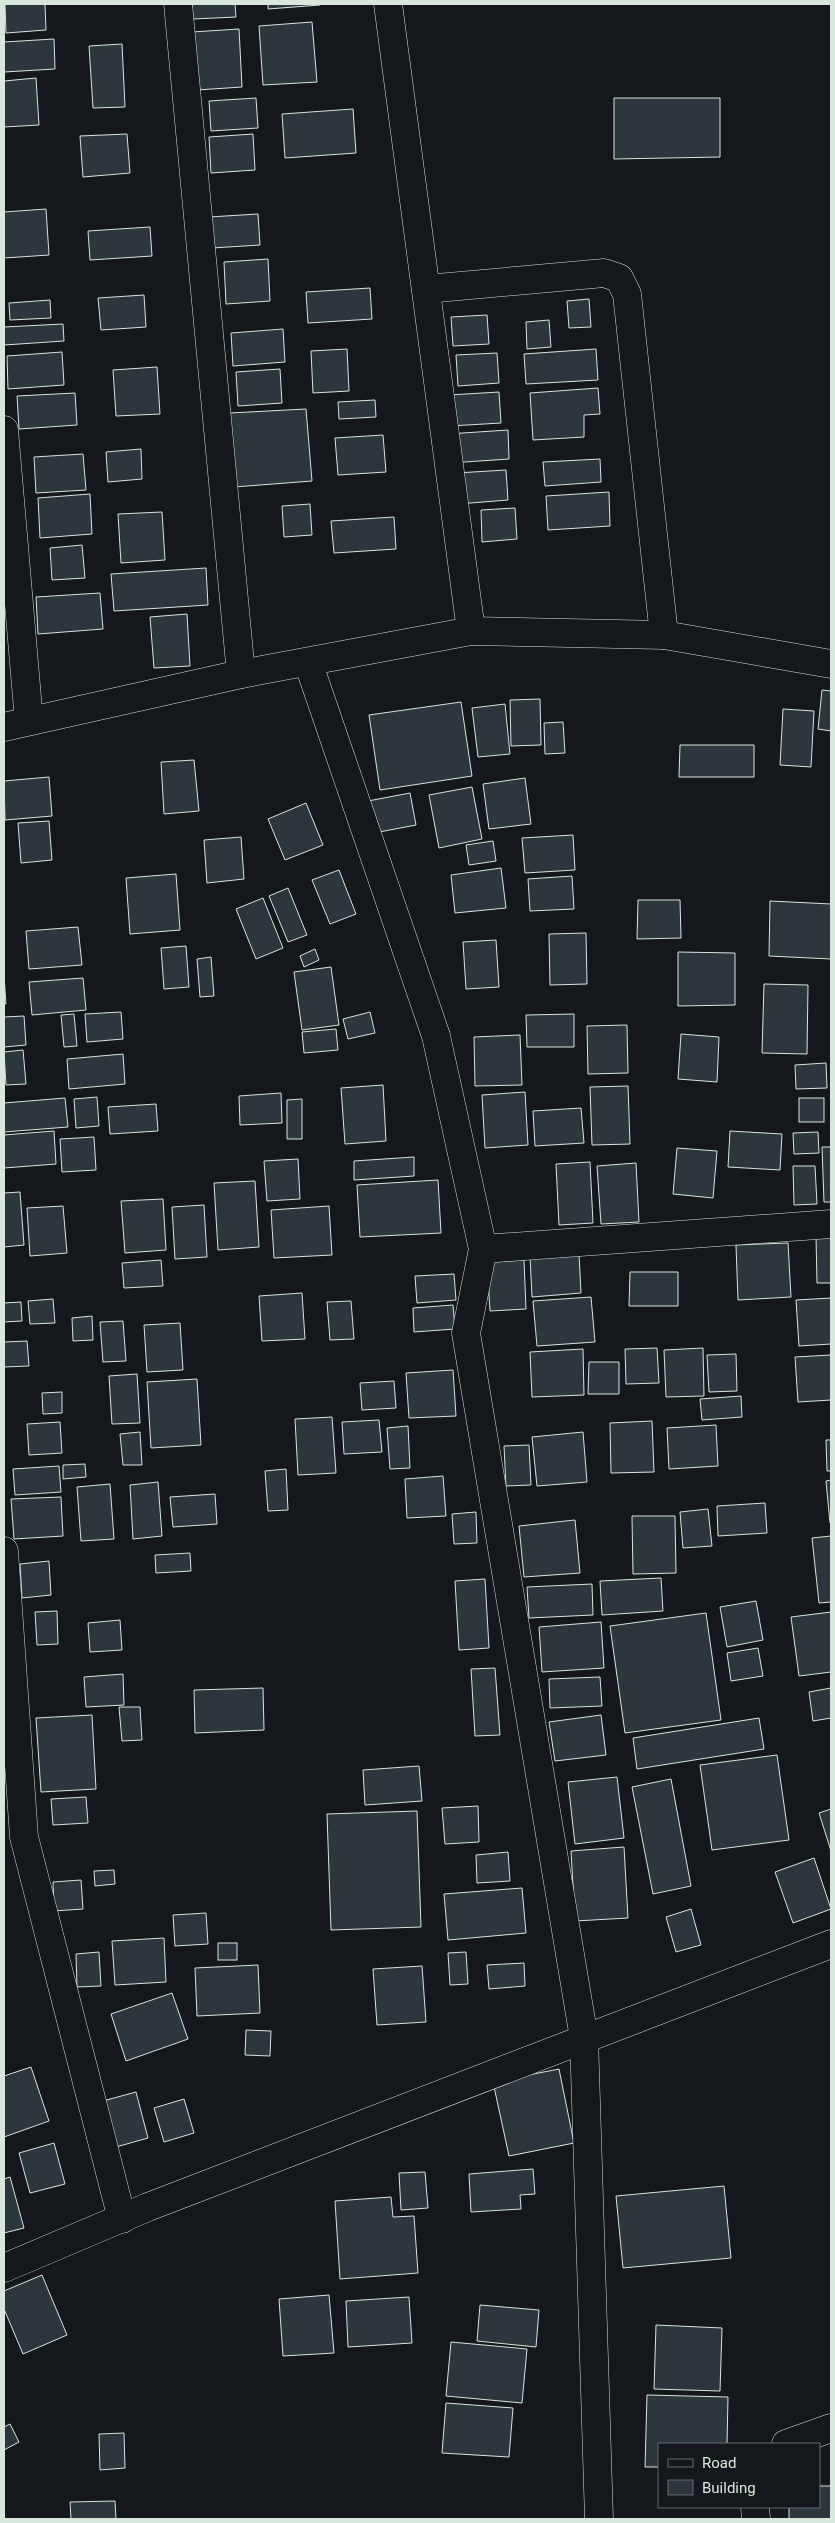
<svg xmlns="http://www.w3.org/2000/svg" width="835" height="2523" viewBox="0 0 835 2523" font-family="Roboto,sans-serif">
<style>
.building{fill:#2c363c;stroke:#d8e6dc}
.lines{fill:none;stroke-linecap:round;stroke-linejoin:round}
.minor-casing{stroke:#d8e6dc;stroke-width:29}
.minor{stroke:#14181c;stroke-width:28}
</style>
<rect width="100%" height="100%" fill="#14181c"/>
<g class="building">
<path d="M5,4H45L46,30L6,33Z"/>
<path d="M192,4H235L236,17L193,19Z"/>
<path d="M268,4H320V5L268,9Z"/>
<path d="M312,22L317,82L263,85L259,26Z"/>
<path d="M239,29L242,87L197,90L192,32Z"/>
<path d="M54,39L55,69L4,72V42Z"/>
<path d="M122,44L125,107L93,108L89,46Z"/>
<path d="M36,78L39,125L4,127V81Z"/>
<path d="M256,98L258,128L211,131L209,101Z"/>
<path d="M614,98H720V157L614,159Z"/>
<path d="M353,109L356,153L285,158L282,114Z"/>
<path d="M127,134L130,173L83,177L80,136Z"/>
<path d="M253,134L255,170L211,173L209,137Z"/>
<path d="M46,209L49,255L4,258V212Z"/>
<path d="M258,214L260,245L212,248L209,217Z"/>
<path d="M150,227L152,256L90,260L88,231Z"/>
<path d="M268,259L270,301L226,304L224,262Z"/>
<path d="M370,288L372,319L308,323L306,292Z"/>
<path d="M144,295L146,327L101,330L98,298Z"/>
<path d="M589,299L591,327L569,328L567,301Z"/>
<path d="M50,300L51,318L10,320L9,303Z"/>
<path d="M487,315L489,344L453,346L451,317Z"/>
<path d="M549,320L551,347L527,349L526,322Z"/>
<path d="M63,324L64,341L4,345V327Z"/>
<path d="M283,329L285,362L233,366L231,333Z"/>
<path d="M347,349L349,391L313,393L311,351Z"/>
<path d="M596,349L598,380L526,384L524,354Z"/>
<path d="M62,352L64,385L8,389L7,356Z"/>
<path d="M497,353L499,383L458,386L456,355Z"/>
<path d="M157,367L160,414L116,416L113,370Z"/>
<path d="M280,369L282,403L238,406L236,372Z"/>
<path d="M598,388L600,414L584,415V437L533,440L530,393Z"/>
<path d="M499,392L501,423L450,426L449,395Z"/>
<path d="M75,393L77,425L19,429L17,396Z"/>
<path d="M375,400L376,417L339,419L338,402Z"/>
<path d="M306,409L312,481L234,487L230,413Z"/>
<path d="M508,430L509,459L450,463L448,434Z"/>
<path d="M383,435L386,472L338,475L335,438Z"/>
<path d="M141,449L142,479L108,482L106,452Z"/>
<path d="M83,454L86,490L36,493L34,457Z"/>
<path d="M600,459L601,482L545,486L543,462Z"/>
<path d="M506,470L508,500L458,504L456,473Z"/>
<path d="M609,492L610,526L548,530L546,496Z"/>
<path d="M90,494L92,534L40,538L38,498Z"/>
<path d="M310,504L312,535L284,537L282,506Z"/>
<path d="M515,508L517,539L482,542L481,510Z"/>
<path d="M162,512L165,560L121,563L118,514Z"/>
<path d="M394,517L396,549L334,553L331,521Z"/>
<path d="M82,545L85,578L52,580L50,548Z"/>
<path d="M206,568L208,605L114,611L111,574Z"/>
<path d="M100,593L103,629L38,634L36,597Z"/>
<path d="M187,614L190,666L154,668L150,617Z"/>
<path d="M822,690L831,691V731L818,729Z"/>
<path d="M540,699L541,745L511,746L510,700Z"/>
<path d="M461,702L472,776L380,790L369,715Z"/>
<path d="M505,704L510,754L478,757L472,708Z"/>
<path d="M783,709L814,711L811,767L780,765Z"/>
<path d="M563,722L565,753L545,754L544,723Z"/>
<path d="M680,745H754V777H679Z"/>
<path d="M194,760L199,811L164,814L161,762Z"/>
<path d="M49,777L52,816L5,820L4,781Z"/>
<path d="M525,778L531,824L489,829L483,784Z"/>
<path d="M472,787L482,839L439,848L429,795Z"/>
<path d="M410,793L416,825L374,833L368,801Z"/>
<path d="M306,803L323,845L285,860L268,819Z"/>
<path d="M49,821L52,860L21,863L18,823Z"/>
<path d="M573,835L575,870L525,873L522,838Z"/>
<path d="M241,837L244,879L207,883L204,840Z"/>
<path d="M493,841L496,861L469,865L466,845Z"/>
<path d="M501,868L506,908L455,913L451,875Z"/>
<path d="M339,870L356,914L330,924L312,880Z"/>
<path d="M176,874L180,930L130,934L126,878Z"/>
<path d="M572,876L574,909L530,911L528,879Z"/>
<path d="M288,888L307,935L288,942L269,896Z"/>
<path d="M263,898L283,948L256,959L236,909Z"/>
<path d="M638,900H680L681,938L637,939Z"/>
<path d="M770,901L831,904V959L769,956Z"/>
<path d="M78,927L82,965L29,969L26,931Z"/>
<path d="M586,933L587,984L550,985L549,934Z"/>
<path d="M496,940L499,987L466,989L463,942Z"/>
<path d="M186,946L189,987L164,989L161,948Z"/>
<path d="M315,949L319,960L304,967L300,956Z"/>
<path d="M678,952L735,953V1005L678,1006Z"/>
<path d="M211,957L214,996L200,997L197,959Z"/>
<path d="M331,967L339,1025L302,1030L294,972Z"/>
<path d="M4,976L6,1004H4Z"/>
<path d="M83,978L86,1010L32,1015L29,982Z"/>
<path d="M764,984L808,985L807,1054L762,1053Z"/>
<path d="M121,1012L123,1039L87,1042L85,1014Z"/>
<path d="M370,1012L375,1033L348,1039L343,1019Z"/>
<path d="M74,1014L77,1046L64,1047L61,1015Z"/>
<path d="M574,1014V1047H527L526,1015Z"/>
<path d="M24,1016L26,1045L4,1047V1017Z"/>
<path d="M627,1025L628,1073L588,1074L587,1026Z"/>
<path d="M336,1029L338,1050L304,1053L302,1032Z"/>
<path d="M681,1034L719,1037L717,1082L678,1079Z"/>
<path d="M520,1035L522,1085L475,1086L474,1037Z"/>
<path d="M23,1050L26,1084L6,1085L4,1052Z"/>
<path d="M123,1054L125,1084L69,1089L67,1059Z"/>
<path d="M826,1063L827,1088L796,1089L795,1065Z"/>
<path d="M383,1085L386,1141L345,1144L341,1088Z"/>
<path d="M628,1086L630,1144L592,1145L590,1087Z"/>
<path d="M525,1092L528,1145L485,1148L482,1095Z"/>
<path d="M281,1093L282,1123L240,1125L239,1096Z"/>
<path d="M97,1097L99,1126L76,1128L74,1099Z"/>
<path d="M65,1098L68,1127L4,1132V1103Z"/>
<rect x="799" y="1098" width="25" height="24"/>
<path d="M302,1099V1139H287V1100Z"/>
<path d="M156,1104L158,1131L110,1134L108,1107Z"/>
<path d="M581,1108L584,1143L535,1146L533,1111Z"/>
<path d="M54,1131L56,1164L4,1168V1135Z"/>
<path d="M730,1131L782,1134L780,1170L728,1167Z"/>
<path d="M818,1132L819,1153L794,1154L793,1133Z"/>
<path d="M94,1137L96,1170L62,1172L60,1139Z"/>
<path d="M822,1147H831V1202H824Z"/>
<path d="M677,1148L717,1151L713,1198L673,1194Z"/>
<path d="M414,1157V1176L354,1180V1161Z"/>
<path d="M298,1159L300,1199L267,1201L264,1161Z"/>
<path d="M590,1162L593,1223L559,1225L556,1164Z"/>
<path d="M636,1163L639,1222L601,1224L597,1166Z"/>
<path d="M793,1166H815L817,1204L794,1205Z"/>
<path d="M438,1180L441,1233L360,1237L357,1185Z"/>
<path d="M255,1181L259,1247L218,1250L214,1183Z"/>
<path d="M20,1192L24,1245L4,1247V1193Z"/>
<path d="M163,1199L166,1250L125,1253L121,1201Z"/>
<path d="M204,1205L207,1257L175,1259L172,1207Z"/>
<path d="M63,1206L67,1253L30,1256L27,1208Z"/>
<path d="M329,1206L332,1255L274,1258L271,1210Z"/>
<path d="M816,1236H831V1283H817Z"/>
<path d="M788,1243L791,1297L738,1300L736,1245Z"/>
<path d="M579,1253L581,1293L532,1297L530,1256Z"/>
<path d="M161,1260L163,1286L124,1288L122,1263Z"/>
<path d="M524,1260L526,1309L490,1311L487,1262Z"/>
<path d="M630,1272H678V1306H629Z"/>
<path d="M454,1274L456,1300L417,1303L415,1276Z"/>
<path d="M302,1293L305,1339L262,1341L259,1296Z"/>
<path d="M591,1297L595,1342L537,1346L533,1301Z"/>
<path d="M831,1298V1344L799,1346L796,1300Z"/>
<path d="M53,1299L55,1323L30,1324L28,1301Z"/>
<path d="M351,1301L354,1339L330,1340L327,1302Z"/>
<path d="M21,1302L22,1321L4,1322V1303Z"/>
<path d="M453,1305L455,1329L414,1332L413,1308Z"/>
<path d="M92,1316L93,1340L73,1341L72,1318Z"/>
<path d="M123,1321L126,1361L103,1362L100,1322Z"/>
<path d="M180,1323L183,1370L147,1372L144,1325Z"/>
<path d="M27,1341L29,1366L4,1367V1342Z"/>
<path d="M657,1348L659,1383L626,1384L625,1349Z"/>
<path d="M703,1348L704,1396L666,1397L664,1350Z"/>
<path d="M583,1349L584,1395L532,1397L530,1352Z"/>
<path d="M736,1354L737,1391L709,1392L707,1355Z"/>
<path d="M831,1355V1400L798,1402L795,1357Z"/>
<path d="M589,1362H619V1394H588Z"/>
<path d="M453,1370L456,1416L409,1418L406,1373Z"/>
<path d="M137,1374L140,1423L112,1424L109,1376Z"/>
<path d="M197,1379L201,1445L151,1448L147,1382Z"/>
<path d="M394,1381L396,1408L362,1410L360,1383Z"/>
<path d="M62,1392V1413L43,1414L42,1393Z"/>
<path d="M741,1396L742,1417L702,1420L700,1399Z"/>
<path d="M332,1417L336,1473L298,1475L295,1419Z"/>
<path d="M379,1420L382,1452L344,1454L342,1422Z"/>
<path d="M652,1421L654,1472L611,1473L610,1423Z"/>
<path d="M60,1422L62,1453L29,1455L27,1424Z"/>
<path d="M716,1425L718,1466L669,1469L667,1428Z"/>
<path d="M408,1426L410,1468L390,1469L387,1428Z"/>
<path d="M140,1432L142,1465H123L120,1434Z"/>
<path d="M583,1432L587,1482L537,1486L532,1437Z"/>
<path d="M826,1440H831V1471H827Z"/>
<path d="M529,1445L531,1485L506,1486L504,1446Z"/>
<path d="M85,1464L86,1477L63,1479V1465Z"/>
<path d="M59,1466L61,1492L15,1495L13,1469Z"/>
<path d="M286,1469L288,1510L268,1511L265,1471Z"/>
<path d="M443,1476L446,1516L407,1518L405,1479Z"/>
<path d="M831,1480V1523H830L826,1481Z"/>
<path d="M158,1482L162,1536L133,1539L130,1485Z"/>
<path d="M110,1484L114,1539L81,1541L77,1487Z"/>
<path d="M215,1494L217,1524L173,1527L170,1497Z"/>
<path d="M61,1497L63,1536L14,1539L11,1499Z"/>
<path d="M765,1503L767,1533L718,1536L717,1506Z"/>
<path d="M708,1509L712,1546L683,1548L680,1512Z"/>
<path d="M476,1512L477,1543L454,1544L452,1514Z"/>
<path d="M632,1516H675L676,1573L633,1574Z"/>
<path d="M575,1520L580,1573L524,1577L519,1526Z"/>
<path d="M831,1536V1602L819,1603L812,1538Z"/>
<path d="M190,1553L191,1571L156,1573L155,1555Z"/>
<path d="M49,1561L51,1595L22,1598L20,1564Z"/>
<path d="M661,1578L663,1611L602,1615L600,1581Z"/>
<path d="M485,1579L489,1648L459,1650L455,1581Z"/>
<path d="M592,1584L593,1615L529,1618L527,1587Z"/>
<path d="M756,1601L763,1640L727,1647L720,1607Z"/>
<path d="M57,1611L58,1644L37,1645L35,1612Z"/>
<path d="M831,1612V1672L799,1676L791,1617Z"/>
<path d="M706,1613L721,1720L625,1733L610,1626Z"/>
<path d="M120,1620L122,1650L90,1652L88,1623Z"/>
<path d="M601,1622L604,1668L542,1672L539,1627Z"/>
<path d="M758,1648L763,1676L731,1681L727,1653Z"/>
<path d="M495,1668L500,1735L475,1736L471,1669Z"/>
<path d="M123,1674L124,1705L86,1707L84,1677Z"/>
<path d="M600,1677L602,1706L550,1708L549,1679Z"/>
<path d="M263,1688L264,1730L195,1733L194,1690Z"/>
<path d="M831,1688V1718L813,1721L809,1692Z"/>
<path d="M119,1707H140L142,1740L122,1741Z"/>
<path d="M92,1715L96,1789L41,1792L36,1718Z"/>
<path d="M601,1715L606,1755L555,1761L549,1722Z"/>
<path d="M759,1718L764,1749L637,1769L633,1738Z"/>
<path d="M777,1755L789,1840L712,1850L700,1765Z"/>
<path d="M419,1766L422,1801L365,1805L363,1770Z"/>
<path d="M617,1777L624,1838L575,1844L568,1782Z"/>
<path d="M671,1779L691,1886L653,1894L632,1787Z"/>
<path d="M86,1797L88,1823L53,1825L51,1799Z"/>
<path d="M478,1806L479,1842L445,1844L442,1808Z"/>
<path d="M831,1809V1851L819,1813Z"/>
<path d="M417,1811L421,1927L331,1930L327,1814Z"/>
<path d="M624,1847L628,1918L575,1921L571,1851Z"/>
<path d="M508,1852L510,1881L477,1883L476,1855Z"/>
<path d="M814,1858L831,1909L793,1923L775,1872Z"/>
<path d="M114,1870L115,1884L95,1886L94,1871Z"/>
<path d="M81,1880L83,1909L54,1911L53,1882Z"/>
<path d="M522,1888L526,1933L448,1940L444,1894Z"/>
<path d="M691,1909L701,1945L676,1952L666,1917Z"/>
<path d="M206,1913L208,1944L175,1946L173,1915Z"/>
<path d="M164,1938L166,1982L115,1985L112,1941Z"/>
<rect x="218" y="1943" width="19" height="17"/>
<path d="M99,1952L101,1986L77,1987L76,1954Z"/>
<path d="M466,1952L468,1984L450,1985L448,1953Z"/>
<path d="M524,1963L525,1986L489,1989L487,1965Z"/>
<path d="M258,1965L260,2013L197,2016L195,1968Z"/>
<path d="M422,1966L426,2022L377,2025L373,1969Z"/>
<path d="M172,1993L188,2039L126,2061L111,2014Z"/>
<path d="M246,2030L271,2031L270,2056L245,2055Z"/>
<path d="M31,2067L49,2121L4,2137V2076Z"/>
<path d="M559,2069L574,2143L509,2156L493,2082Z"/>
<path d="M136,2092L148,2138L116,2147L103,2101Z"/>
<path d="M184,2099L194,2133L164,2142L154,2108Z"/>
<path d="M54,2143L65,2184L30,2193L19,2153Z"/>
<path d="M533,2169L535,2194L520,2195L521,2209L471,2212L469,2174Z"/>
<path d="M425,2172L428,2208L401,2210L399,2173Z"/>
<path d="M10,2177L24,2228L4,2233V2179Z"/>
<path d="M724,2186L731,2258L623,2268L616,2196Z"/>
<path d="M391,2197L393,2217L414,2216L418,2273L340,2279L335,2201Z"/>
<path d="M42,2275L67,2335L23,2354L4,2309V2291Z"/>
<path d="M329,2295L334,2353L283,2356L279,2299Z"/>
<path d="M409,2297L412,2343L348,2347L346,2301Z"/>
<path d="M480,2305L539,2310L536,2347L477,2341Z"/>
<path d="M656,2325L722,2328L720,2391L654,2389Z"/>
<path d="M451,2342L527,2349L522,2403L446,2396Z"/>
<path d="M647,2395L728,2397L727,2444H659V2467H645Z"/>
<path d="M446,2403L513,2408L509,2457L442,2453Z"/>
<path d="M10,2424L19,2442L4,2450V2427Z"/>
<path d="M124,2433L125,2468L100,2470L99,2434Z"/>
<path d="M819,2486H831V2519H789V2507H819Z"/>
<path d="M115,2501L116,2519H71L70,2502Z"/>
</g>
<g class="lines">
<g class="minor-casing">
<g id="minor">
<path d="M178,4L241,674"/>
<path d="M388,4L471,631"/>
<path d="M426,289L604,273L619,278L627,294L664,635"/>
<path d="M4,430L29,721"/>
<path d="M308,662L436,1036L483,1249L466,1333L584,2038L599,2519"/>
<path d="M4,727L241,674L471,631L664,635L831,664"/>
<path d="M483,1249L831,1224"/>
<path d="M4,1551L24,1837L122,2219"/>
<path d="M4,2268L148,2207L831,1944"/>
<path d="M786,2444L831,2428"/>
<path d="M755,2507L756,2519"/>
</g>
</g>
<use href="#minor" class="minor"/>
</g>
<rect width="835" height="2523" fill="none" stroke="#d8e6dc" stroke-width="10"/>
<rect x="658" y="2443" width="162" height="65" fill="#14181c" stroke="#626a69"/>
<rect x="668" y="2459" width="25" height="8" fill="#14181c" stroke="#626a69"/>
<text x="702" y="2468" font-size="15" fill="#d8e6dc">Road</text>
<rect x="668" y="2480" width="25" height="15" fill="#2c363c" stroke="#626a69"/>
<text x="702" y="2493" font-size="15" fill="#d8e6dc">Building</text>
</svg>
